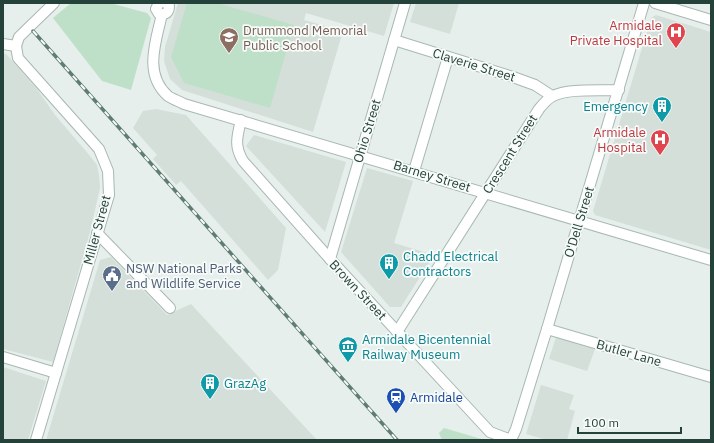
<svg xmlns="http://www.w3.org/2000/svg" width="714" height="443" viewBox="0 0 714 443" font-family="'IBM Plex Sans',sans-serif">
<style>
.built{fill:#d4dfda}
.green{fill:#bfe0c8}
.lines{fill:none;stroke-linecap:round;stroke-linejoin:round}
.minor-casing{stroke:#a8b8b2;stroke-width:12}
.minor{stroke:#fff;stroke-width:10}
.rail-casing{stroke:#5f7d75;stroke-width:3.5}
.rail{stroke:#f7fbf9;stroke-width:2;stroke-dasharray:6;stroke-linecap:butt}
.labels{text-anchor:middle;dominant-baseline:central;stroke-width:3.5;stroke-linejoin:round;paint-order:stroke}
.health-label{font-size:13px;fill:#be3a42;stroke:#f7fbf9;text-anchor:end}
.education-label{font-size:13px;fill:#785e54;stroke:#f7fbf9;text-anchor:start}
.street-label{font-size:13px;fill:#24423a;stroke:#f7fbf9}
.culture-label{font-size:13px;fill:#0d838f;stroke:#f7fbf9;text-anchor:start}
.service-label{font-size:13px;fill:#4e5e75;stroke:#f7fbf9;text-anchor:start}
.transit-label{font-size:13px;fill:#164399;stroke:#f7fbf9;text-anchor:start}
</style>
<rect width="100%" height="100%" fill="#e6efeb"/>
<g class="built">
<path d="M178,3H394L384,36L306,13L304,20L343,31L313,132L182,90L170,79L164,61L165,47Z"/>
<path d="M416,3H459L450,34L410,22Z"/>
<path d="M656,15L711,32V250L595,215L593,211L651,18Z"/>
<path d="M3,53L6,54L37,89L55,115L90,156L97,165L99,175L100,188L90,232L53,362L3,349Z"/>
<path d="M156,109L186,115L286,228L278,270L268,280L181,181L176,185L153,159L157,155L133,128L143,111Z"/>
<path d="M254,135L346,162L325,232L246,146Z"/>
<path d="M367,168L413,181L394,243L434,255L401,307H390L341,252Z"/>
<path d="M111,257L167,315L191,304L317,440H46L100,260Z"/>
<path d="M556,337L595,349L587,371L549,359Z"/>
<path d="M3,367L46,381L28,440H3Z"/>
<path d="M541,385L574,395L569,409L575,411L567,440H547L526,434Z"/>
</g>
<g class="green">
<path d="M71,3H110L147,13L151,18L131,90L102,81L53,18Z"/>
<path d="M187,3H217L294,25L270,108L184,83L171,57Z"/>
<path d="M444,428L485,440H442L439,433Z"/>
</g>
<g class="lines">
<g class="minor-casing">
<g id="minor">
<path d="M159,3L156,9L159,14H162"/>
<path d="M655,3L711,20"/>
<path d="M162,14C156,41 143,74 168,96C172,99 179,101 184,104L711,260"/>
<path d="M162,14C167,14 169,11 169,6L166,3"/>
<path d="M394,40L513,77L535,85L552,96"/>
<path d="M3,44L16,46"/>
<path d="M16,46L18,58L99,149L108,171L109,195L106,205L36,440"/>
<path d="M16,46L19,37L54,3"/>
<path d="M241,120C237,137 234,146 243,161L330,259L490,432L511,440"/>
<path d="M414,171L448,57"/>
<path d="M97,233L170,308"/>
<path d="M330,259L405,3"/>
<path d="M547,329L711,377"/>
<path d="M397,332L539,109C543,104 547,99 553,96C568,88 600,91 619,90"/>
<path d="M3,357L56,373"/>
<path d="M511,440L516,429L547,329L644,3"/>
</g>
</g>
<use href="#minor" class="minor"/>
<g class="rail-casing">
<path id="rail" d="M33,31L397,440"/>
</g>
<use href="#rail" class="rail"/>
</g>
<defs>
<g id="hospital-pin" transform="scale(1)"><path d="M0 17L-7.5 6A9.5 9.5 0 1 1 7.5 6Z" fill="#e0444e" stroke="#f7fbf9"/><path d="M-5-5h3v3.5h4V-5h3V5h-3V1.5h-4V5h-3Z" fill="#fff"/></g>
<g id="school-pin" transform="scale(1)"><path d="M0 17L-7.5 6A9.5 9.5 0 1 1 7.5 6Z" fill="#8d6e63" stroke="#f7fbf9"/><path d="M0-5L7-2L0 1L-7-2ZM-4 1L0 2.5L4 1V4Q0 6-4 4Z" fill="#fff"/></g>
<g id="building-pin" transform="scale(1)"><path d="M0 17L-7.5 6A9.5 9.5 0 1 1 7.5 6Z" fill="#0f9aa8" stroke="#f7fbf9"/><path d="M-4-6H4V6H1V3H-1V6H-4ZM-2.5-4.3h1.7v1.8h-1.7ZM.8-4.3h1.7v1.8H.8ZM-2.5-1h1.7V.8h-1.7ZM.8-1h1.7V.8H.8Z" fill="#fff"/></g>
<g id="civic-pin" transform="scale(1)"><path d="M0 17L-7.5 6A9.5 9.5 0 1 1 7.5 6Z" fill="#5c6f8a" stroke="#f7fbf9"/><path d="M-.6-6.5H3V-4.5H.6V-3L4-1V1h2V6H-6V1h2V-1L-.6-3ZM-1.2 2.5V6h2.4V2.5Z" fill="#fff"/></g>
<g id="museum-pin" transform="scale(1)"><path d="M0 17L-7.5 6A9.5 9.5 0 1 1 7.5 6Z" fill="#0f9aa8" stroke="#f7fbf9"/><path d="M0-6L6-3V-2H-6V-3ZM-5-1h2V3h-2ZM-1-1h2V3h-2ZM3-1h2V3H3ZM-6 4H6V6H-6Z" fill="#fff"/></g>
<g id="station-pin" transform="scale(1)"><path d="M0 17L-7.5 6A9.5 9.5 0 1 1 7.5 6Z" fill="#1a4fb4" stroke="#f7fbf9"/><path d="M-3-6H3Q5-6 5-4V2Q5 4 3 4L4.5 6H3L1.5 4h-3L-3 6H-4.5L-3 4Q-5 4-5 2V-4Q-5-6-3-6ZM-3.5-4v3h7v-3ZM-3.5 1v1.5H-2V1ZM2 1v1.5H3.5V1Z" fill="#fff"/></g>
</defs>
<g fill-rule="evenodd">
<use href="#hospital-pin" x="676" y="32"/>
<use href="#school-pin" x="229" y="37"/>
<use href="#building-pin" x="662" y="106"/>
<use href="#hospital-pin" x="660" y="139"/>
<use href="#building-pin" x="389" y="263"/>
<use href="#civic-pin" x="112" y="275"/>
<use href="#museum-pin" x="348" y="346"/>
<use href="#building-pin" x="210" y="383"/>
<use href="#station-pin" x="396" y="397"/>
</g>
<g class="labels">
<g class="health-label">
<text x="662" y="25">Armidale<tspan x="662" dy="15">Private Hospital</tspan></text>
<text x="646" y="132">Armidale<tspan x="646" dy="15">Hospital</tspan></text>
</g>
<g class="education-label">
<text x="243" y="30">Drummond Memorial<tspan x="243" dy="15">Public School</tspan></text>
</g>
<g class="street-label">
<text transform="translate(474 65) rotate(17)">Claverie Street</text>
<text transform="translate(367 131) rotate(-73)">Ohio Street</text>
<text transform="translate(510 154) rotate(-58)">Crescent Street</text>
<text transform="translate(432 176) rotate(17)">Barney Street</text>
<text transform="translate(579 222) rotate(-73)">O'Dell Street</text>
<text transform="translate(97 230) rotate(-75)">Miller Street</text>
<text transform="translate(358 290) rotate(47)">Brown Street</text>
<text transform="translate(629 353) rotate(16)">Butler Lane</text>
</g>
<g class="culture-label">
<text x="648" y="106" text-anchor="end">Emergency</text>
<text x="403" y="256">Chadd Electrical<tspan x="403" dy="15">Contractors</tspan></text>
<text x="362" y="339">Armidale Bicentennial<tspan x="362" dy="15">Railway Museum</tspan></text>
<text x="224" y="383">GrazAg</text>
</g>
<g class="service-label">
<text x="126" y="268">NSW National Parks<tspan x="126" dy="15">and Wildlife Service</tspan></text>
</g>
<g class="transit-label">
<text x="410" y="397">Armidale</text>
</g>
</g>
<rect width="714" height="443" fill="none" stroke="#24423a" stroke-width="8"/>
<path d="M578 427v6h103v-6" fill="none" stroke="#24423a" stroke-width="2"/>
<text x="584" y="427" font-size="12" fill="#24423a" stroke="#f7fbf9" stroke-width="3" paint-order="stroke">100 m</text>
</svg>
